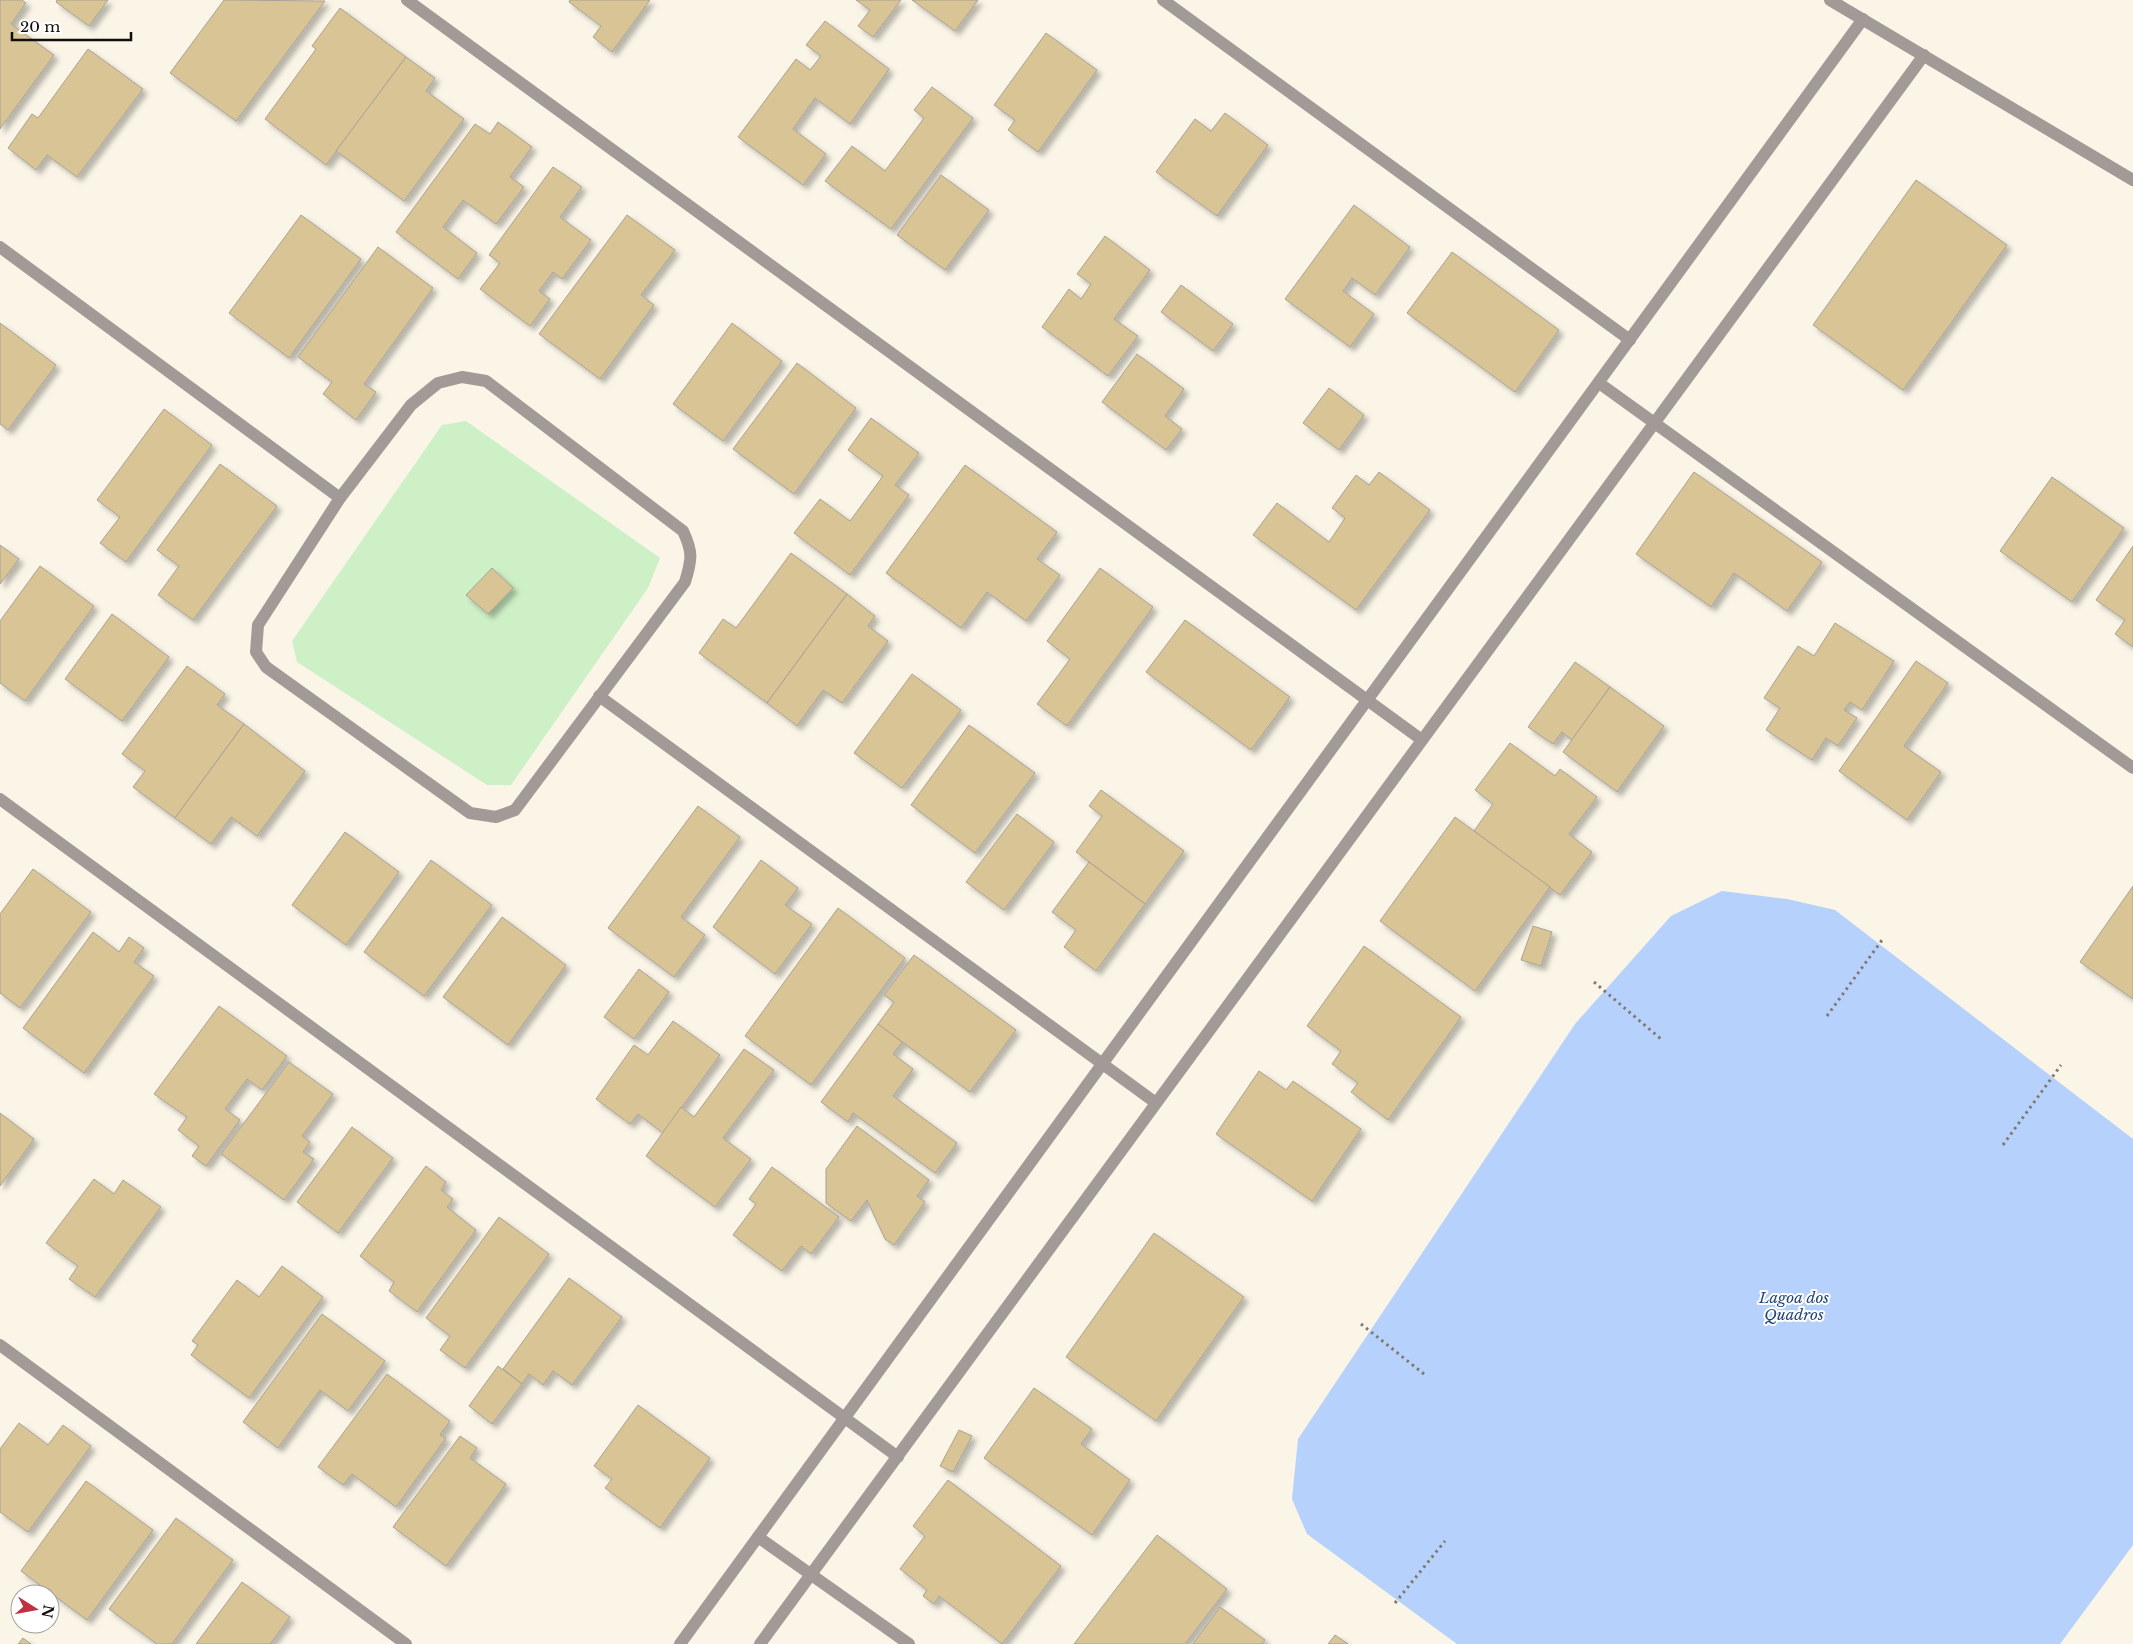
<svg xmlns="http://www.w3.org/2000/svg" width="2133" height="1644" viewBox="0 0 2133 1644" font-family="'Libre Baskerville',serif">
<style>
.green{fill:#cdf0c6}
.water{fill:#b5d1fc}
.building{fill:#d8c494;stroke:#a8a295;filter:url(#shadow)}
.lines{fill:none;stroke-linecap:round;stroke-linejoin:round}
.path{stroke:#7d7971;stroke-width:3;stroke-dasharray:2.5 4;stroke-linecap:butt}
.minor{stroke:#a19a97;stroke-width:12}
.labels{text-anchor:middle;dominant-baseline:central;stroke-width:4;stroke-linejoin:round;paint-order:stroke}
.water-label{font-size:15px;font-style:italic;fill:#24467b;stroke:#fff}
</style>
<defs>
<filter id="shadow"><feDropShadow dx="4.5" dy="4.5" stdDeviation="2.5" flood-color="#0004"/></filter>
</defs>
<rect width="100%" height="100%" fill="#faf5e7"/>
<path class="green" d="M466,421L660,558L648,588L511,785H487L297,662L292,641L442,425Z"/>
<path class="water" d="M1722,891L1787,899L1835,910L2133,1139V1545L2060,1644H1457L1307,1534L1292,1499L1298,1439L1575,1024L1671,916Z"/>
<g class="building">
<path d="M0,0H22L26,3L11,24L54,55L0,129Z"/>
<path d="M57,0H108L89,26L56,2Z"/>
<path d="M224,0L325,1L236,121L170,73Z"/>
<path d="M570,0H650L612,52L593,37L601,26L569,2Z"/>
<path d="M856,0H901L873,37L858,26L870,10Z"/>
<path d="M912,0H978L955,31Z"/>
<path d="M340,8L406,57L326,165L265,119L316,49L312,46Z"/>
<path d="M825,21L889,69L850,124L815,98L793,129L826,154L803,185L738,137L796,59L810,70L821,56L806,45Z"/>
<path d="M1046,33L1097,70L1038,152L1008,130L1015,120L994,105Z"/>
<path d="M88,49L143,89L77,177L47,155L36,170L8,148L32,114L38,118Z"/>
<path d="M406,57L435,78L426,91L464,119L404,201L336,151Z"/>
<path d="M932,87L973,118L891,229L825,181L852,146L885,171L924,118L914,110Z"/>
<path d="M1225,113L1268,145L1217,216L1156,172L1195,119L1211,131Z"/>
<path d="M498,122L532,147L510,177L524,187L496,224L463,200L443,227L477,253L458,279L396,232L475,124L490,134Z"/>
<path d="M553,167L582,187L560,217L591,240L562,279L553,272L539,291L550,299L530,326L480,289L500,263L489,255Z"/>
<path d="M941,175L989,210L945,270L897,235Z"/>
<path d="M1916,180L2007,245L1903,390L1813,325Z"/>
<path d="M1354,205L1410,247L1375,295L1352,278L1343,291L1374,314L1350,347L1285,299Z"/>
<path d="M301,215L361,259L289,358L229,313Z"/>
<path d="M627,215L675,250L641,295L654,305L600,379L539,334Z"/>
<path d="M1105,236L1150,270L1114,319L1138,336L1108,376L1042,327L1069,289L1081,299L1091,284L1077,274Z"/>
<path d="M378,247L433,288L364,384L376,392L356,420L323,394L332,382L298,357Z"/>
<path d="M1452,252L1559,330L1515,392L1407,313Z"/>
<path d="M1181,285L1233,324L1213,351L1161,312Z"/>
<path d="M0,323L56,365L8,430L0,424Z"/>
<path d="M732,323L782,361L723,441L673,404Z"/>
<path d="M1137,354L1184,389L1165,416L1182,429L1166,450L1102,402Z"/>
<path d="M797,363L856,408L794,494L733,449Z"/>
<path d="M1329,388L1364,415L1339,450L1303,423Z"/>
<path d="M164,409L212,445L126,562L100,543L120,517L97,500Z"/>
<path d="M871,418L919,453L895,485L909,495L850,575L794,533L820,499L850,521L883,476L848,450Z"/>
<path d="M220,464L277,506L193,620L158,595L179,566L157,550Z"/>
<path d="M965,465L1057,532L1037,559L1060,575L1026,621L987,592L961,628L886,573Z"/>
<path d="M1379,472L1430,510L1356,610L1253,535L1277,503L1329,542L1345,518L1332,508L1356,475L1369,485Z"/>
<path d="M1694,472L1822,562L1787,611L1734,573L1711,607L1636,554Z"/>
<path d="M2052,477L2124,528L2072,602L2000,551Z"/>
<path d="M0,545L19,559L0,584Z"/>
<path d="M2133,546V647L2115,634L2125,620L2096,600Z"/>
<path d="M791,553L847,594L767,703L699,653L723,619L736,628Z"/>
<path d="M40,566L94,606L25,701L0,683V621Z"/>
<path d="M492,568L513,588L488,614L466,595Z"/>
<path d="M1100,568L1153,607L1067,726L1037,704L1070,659L1047,641Z"/>
<path d="M847,594L875,616L868,626L888,641L842,703L823,690L797,726L767,703Z"/>
<path d="M112,614L169,657L122,721L65,679Z"/>
<path d="M1185,620L1290,697L1251,750L1146,672Z"/>
<path d="M1835,623L1894,661L1862,710L1850,702L1844,710L1857,718L1838,746L1826,738L1812,760L1766,730L1780,708L1764,698L1798,646L1814,656Z"/>
<path d="M1916,661L1948,683L1904,746L1941,772L1907,820L1839,771Z"/>
<path d="M1575,662L1610,687L1572,740L1562,732L1553,744L1528,727Z"/>
<path d="M187,666L225,694L217,705L244,724L175,818L133,787L145,771L122,754Z"/>
<path d="M912,674L961,710L902,788L854,753Z"/>
<path d="M1610,687L1664,726L1617,792L1563,752Z"/>
<path d="M244,724L305,771L257,836L231,817L211,844L175,818Z"/>
<path d="M969,725L1035,773L975,853L911,805Z"/>
<path d="M1510,743L1555,776L1560,769L1597,797L1569,834L1592,852L1560,895L1474,831L1493,804L1475,790Z"/>
<path d="M1101,790L1184,851L1145,904L1076,852L1102,816L1089,806Z"/>
<path d="M698,806L740,837L681,917L705,935L674,977L608,928Z"/>
<path d="M1017,814L1054,842L1004,910L966,882Z"/>
<path d="M1455,817L1550,887L1475,991L1380,921Z"/>
<path d="M345,832L399,872L346,945L292,905Z"/>
<path d="M431,860L492,905L424,996L364,952Z"/>
<path d="M761,860L798,888L785,905L812,924L775,974L713,927Z"/>
<path d="M1089,862L1145,904L1096,971L1064,947L1076,930L1052,912Z"/>
<path d="M33,869L91,912L20,1008L0,993V914Z"/>
<path d="M2133,886V999L2080,962Z"/>
<path d="M838,908L905,958L811,1085L745,1036Z"/>
<path d="M502,917L566,965L508,1045L443,997Z"/>
<path d="M1533,926L1552,932L1541,966L1521,960Z"/>
<path d="M93,932L119,952L129,937L144,948L134,962L154,976L84,1073L23,1028Z"/>
<path d="M1364,946L1461,1017L1388,1120L1351,1092L1358,1083L1332,1064L1341,1051L1307,1026Z"/>
<path d="M914,955L1016,1030L970,1092L878,1024L894,1002L884,995Z"/>
<path d="M639,969L669,992L634,1039L604,1017Z"/>
<path d="M219,1006L287,1056L262,1090L247,1079L225,1109L240,1120L206,1166L192,1156L199,1146L178,1130L187,1117L154,1094Z"/>
<path d="M673,1021L720,1055L663,1133L638,1114L630,1124L596,1099L634,1045L648,1055Z"/>
<path d="M878,1024L902,1042L893,1054L913,1069L893,1096L957,1143L935,1173L853,1113L848,1122L821,1102Z"/>
<path d="M744,1049L774,1070L723,1138L751,1159L715,1207L646,1156L681,1107L694,1117Z"/>
<path d="M289,1062L333,1094L302,1136L310,1142L303,1152L314,1159L284,1200L221,1154Z"/>
<path d="M1259,1071L1286,1090L1293,1081L1361,1129L1312,1201L1216,1134Z"/>
<path d="M0,1113L34,1139L0,1186Z"/>
<path d="M857,1126L929,1180L917,1196L925,1202L894,1245L885,1239L867,1200L851,1221L826,1203V1169Z"/>
<path d="M352,1127L393,1158L338,1233L297,1202Z"/>
<path d="M426,1166L446,1182L441,1190L453,1199L447,1207L476,1230L417,1312L389,1291L394,1282L360,1256Z"/>
<path d="M772,1167L839,1217L811,1254L801,1246L782,1271L733,1235L756,1204L749,1199Z"/>
<path d="M94,1179L114,1194L123,1180L161,1207L95,1297L69,1279L78,1266L46,1243Z"/>
<path d="M499,1217L549,1254L465,1368L440,1350L450,1336L426,1318Z"/>
<path d="M1154,1233L1244,1297L1156,1421L1066,1357Z"/>
<path d="M282,1266L323,1297L249,1398L191,1355L198,1345L192,1341L237,1280L259,1297Z"/>
<path d="M569,1278L622,1317L572,1385L553,1371L543,1385L529,1374L522,1384L503,1369Z"/>
<path d="M322,1314L385,1361L348,1411L320,1390L278,1448L243,1422Z"/>
<path d="M498,1366L522,1384L492,1424L469,1406Z"/>
<path d="M387,1374L450,1421L440,1435L446,1438L396,1507L352,1474L343,1485L318,1467Z"/>
<path d="M1034,1388L1092,1429L1081,1444L1130,1480L1092,1535L984,1458Z"/>
<path d="M638,1405L710,1458L660,1528L605,1488L612,1479L594,1466Z"/>
<path d="M19,1423L48,1445L63,1425L91,1446L28,1532L0,1512V1449Z"/>
<path d="M959,1430L972,1436L953,1472L940,1466Z"/>
<path d="M460,1436L477,1448L470,1458L506,1484L446,1566L393,1527Z"/>
<path d="M948,1480L1061,1566L1002,1644L939,1596L934,1604L923,1596L927,1590L900,1569L925,1536L913,1526Z"/>
<path d="M86,1481L153,1530L87,1620L21,1571Z"/>
<path d="M176,1518L233,1560L172,1644H157L109,1609Z"/>
<path d="M1157,1535L1227,1589L1185,1644H1074Z"/>
<path d="M242,1582L290,1617L270,1644H196Z"/>
<path d="M1220,1607L1265,1640L1262,1644H1193Z"/>
<path d="M1335,1635L1348,1644H1328Z"/>
<path d="M23,1638L31,1644H18Z"/>
</g>
<g class="lines">
<g class="path">
<path d="M1594,982L1661,1039"/>
<path d="M1827,1016L1882,940"/>
<path d="M2003,1145L2061,1065"/>
<path d="M1361,1324L1424,1374"/>
<path d="M1395,1603L1445,1541"/>
</g>
<g class="minor">
<path d="M407,0L1422,740"/>
<path d="M1163,0L1630,340"/>
<path d="M1830,0L2133,180"/>
<path d="M0,247L340,498"/>
<path d="M462,377L486,381L683,531C693,552 692,559 685,582L515,810L496,817L470,813L266,667L256,652L258,625L340,498L411,405L438,383Z"/>
<path d="M1599,383L2133,768"/>
<path d="M599,696L1156,1103"/>
<path d="M0,799L898,1457"/>
<path d="M0,1345L406,1644"/>
<path d="M758,1537L909,1644"/>
<path d="M680,1644L1863,19"/>
<path d="M760,1644L1924,55"/>
</g>
</g>
<g class="labels">
<g class="water-label">
<text x="1794" y="1297">Lagoa dos<tspan x="1794" dy="17">Quadros</tspan></text>
</g>
</g>
<g transform="translate(35 1609) rotate(101)"><circle r="24" fill="#ffffff" stroke="#a09f9d"/>
<path d="M0-4L9 19L0 12L-9 19Z" fill="#c13144"/>
<text y="-8" font-size="14" font-weight="bold" text-anchor="middle" fill="#110f0b">N</text>
</g>
<path d="M12 32v8h119v-8" fill="none" stroke="#110f0b" stroke-width="2.5"/>
<text x="20" y="32" font-size="15" fill="#110f0b" stroke="#ffffff" stroke-width="4" paint-order="stroke">20 m</text>
</svg>
